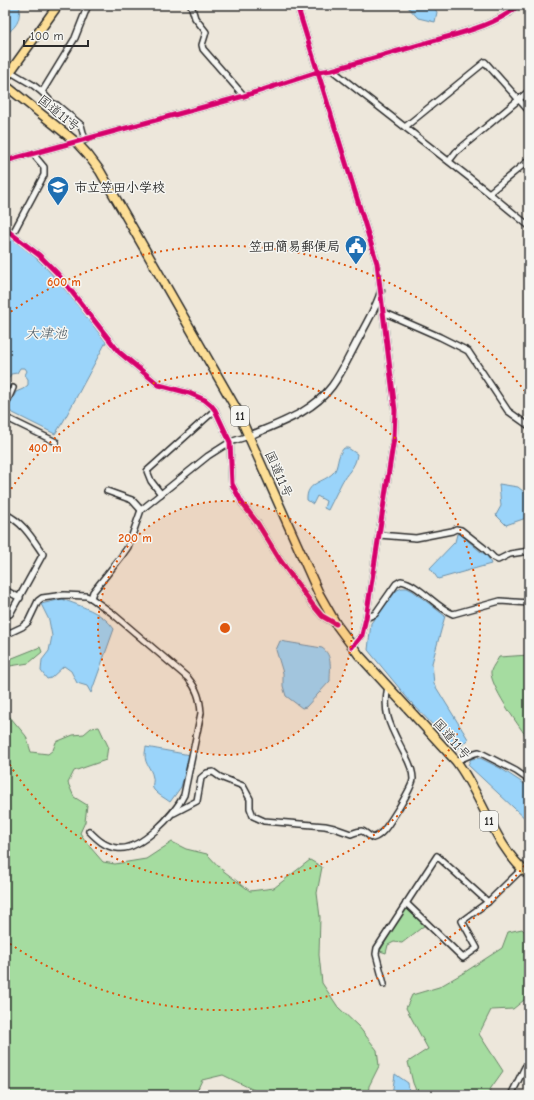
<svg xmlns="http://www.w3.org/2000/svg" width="534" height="1100" viewBox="0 0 534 1100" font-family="'Comic Neue','Klee One',sans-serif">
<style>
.green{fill:#a5dca0;stroke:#688466}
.water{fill:#9ad4fa;stroke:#6e90a7}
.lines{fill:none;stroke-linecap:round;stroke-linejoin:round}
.minor-casing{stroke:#2b2b2b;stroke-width:8}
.tertiary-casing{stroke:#2b2b2b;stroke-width:9}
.primary-casing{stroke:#2b2b2b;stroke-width:11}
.trunk-casing{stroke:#2b2b2b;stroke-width:11}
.minor{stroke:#f6f6f2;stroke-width:5}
.tertiary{stroke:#f6f6f2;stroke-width:6}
.primary{stroke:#fdde96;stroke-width:8}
.trunk{stroke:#fdde96;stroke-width:8}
.cycleway-casing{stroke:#f6f6f2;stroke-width:8}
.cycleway{stroke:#d6006c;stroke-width:5}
.ring{fill:none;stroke:#df570e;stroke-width:2;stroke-dasharray:2 4}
.labels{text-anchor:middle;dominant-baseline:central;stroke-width:3;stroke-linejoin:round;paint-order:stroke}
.shield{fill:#f6f6f2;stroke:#686867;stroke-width:1}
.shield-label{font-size:12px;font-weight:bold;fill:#2b2b2b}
.street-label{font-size:13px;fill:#2b2b2b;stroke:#f6f6f2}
.poi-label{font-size:13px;font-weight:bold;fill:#2b2b2b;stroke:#f6f6f2;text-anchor:start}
.water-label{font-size:14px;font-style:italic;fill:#47555f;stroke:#f6f6f2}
.centre{fill:#df570e;stroke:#f6f6f2;stroke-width:2}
.ring-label{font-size:12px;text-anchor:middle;font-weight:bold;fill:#df570e;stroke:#f6f6f2;stroke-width:3;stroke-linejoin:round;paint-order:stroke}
</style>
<rect width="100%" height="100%" fill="#ede7db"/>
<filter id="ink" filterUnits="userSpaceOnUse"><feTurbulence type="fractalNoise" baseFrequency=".025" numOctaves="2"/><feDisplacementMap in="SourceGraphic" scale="8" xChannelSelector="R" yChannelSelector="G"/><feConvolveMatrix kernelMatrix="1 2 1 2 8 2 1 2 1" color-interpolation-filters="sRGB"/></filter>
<g filter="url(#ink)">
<g class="green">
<path d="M40,647L42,652L29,663L10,666L5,672V661Z"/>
<path d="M529,655V737L526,736C518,725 489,684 491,671C492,667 497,661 499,657Z"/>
<path d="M5,711L26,736L31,752L48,754L53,750L56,742L73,735L84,734L91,728L99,727L108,746L106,760L74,771L68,783L74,797L87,805L85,822L80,833L90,847L103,862L115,864L146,859L172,842L186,849L207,854L221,869L250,891L274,888L310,860L322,867L317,893L320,917L319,955L322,983L338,1007L359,1027L377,1050L379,1066L369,1086L368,1095H264L223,1075L202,1080L195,1095H97L92,1090L84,1095H5Z"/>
<path d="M405,908L408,909L425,925L402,943L394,942L388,945L386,953L380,951Z"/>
<path d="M522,929L529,936V996L513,1009L491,1010L479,1034L503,1071L486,1095H418L413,1083L408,1062L428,1049L406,1008L412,995L439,987L465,972L502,948L508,932Z"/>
</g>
<g class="water">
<path d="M5,5H20C19,22 19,23 6,35L5,34Z"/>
<path d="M406,5H432L437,12L435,22L418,18Z"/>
<path d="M5,234C47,260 75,303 106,342L63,422L55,434L7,410L16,392L23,389L28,385V379L25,375L27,371L25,368H20L17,373L11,374L8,380L10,391L5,402Z"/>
<path d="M344,448H348L357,454C356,468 346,473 341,484C337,493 332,501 328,510L324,508L326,501L317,496L313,504L307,500C306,482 323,483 333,473C339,468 336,456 344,448Z"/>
<path d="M499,484L518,487L529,496V517L506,525L496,515L501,506Z"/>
<path d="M457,534H460L481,552L487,555L491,564L438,579L430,568L455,542Z"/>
<path d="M402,588H407L413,591L445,616L432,663L434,684L468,739L457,750L409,700L368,650L371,623L397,590Z"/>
<path d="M62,599C80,606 103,612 114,629L91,693L87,686L77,683L71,671L64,666L51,678L47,679L41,671L42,660L49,651L52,636L49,620L41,604Z"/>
<path d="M280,641L322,648C333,655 330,670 330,681L306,707L302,708L286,696L283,686V673L276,650Z"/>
<path d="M146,747L190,755L181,787L170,802C165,798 158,795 154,790C151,786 154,782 153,778C151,765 142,765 146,747Z"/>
<path d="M480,758L500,768L529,787V822L468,765L471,759Z"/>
<path d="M395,1074L408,1083L409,1095H392Z"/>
</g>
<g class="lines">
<g class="minor-casing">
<g id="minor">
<path d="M191,5L195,18L206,32L202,45L203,49L244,96"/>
<path d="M297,5L377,263L395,410L394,438L366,618L362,635L352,647"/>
<path d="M504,5L509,13"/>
<path d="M332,70L489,193L529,226"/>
<path d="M11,72L33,85L42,92L52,103L57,105L81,125L85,140"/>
<path d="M42,92L75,38L88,5"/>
<path d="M405,127L485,62L529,111"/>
<path d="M5,161L244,96L318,72L332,70C363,61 395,52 426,43C456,34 496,26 519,5"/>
<path d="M449,161L456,152L529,91"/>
<path d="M489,193L529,160"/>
<path d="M5,229L39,255L57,273L119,352L159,385L189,393L205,400L211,405L215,410L230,442L232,484L242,503L258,524L280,560L312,604L322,616L334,623"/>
<path d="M12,235L44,175V167L33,154"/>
<path d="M383,312L440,337L468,351L508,411L529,426"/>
<path d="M5,406L13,388"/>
<path d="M5,420H11L56,442"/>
<path d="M107,491L132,500L141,510"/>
<path d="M161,494L151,481L147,471L215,410"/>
<path d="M5,514C23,522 32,538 43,554L10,614L5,616"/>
<path d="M379,535L416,538L452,531L456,529L461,530L484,548L494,558L498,560L510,554L529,551"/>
<path d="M5,590L20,598"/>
<path d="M91,598L93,592L121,557L128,547L141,510L208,456L230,442L249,436"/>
<path d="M366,618L375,614L396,584L401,581C419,584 435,607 453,614L500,601L529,603"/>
<path d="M5,635L22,627L28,622L38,601L42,598L64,595L86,596L91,598L112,613L188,678C197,689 200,698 201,713L184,795C175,814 140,852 117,848C105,847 97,839 89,831"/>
<path d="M456,761L475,753L479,752L516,771L529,780"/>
<path d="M174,813L197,801L201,778L207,773L213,772L220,777L243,786L250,799V808L253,816L264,821L325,826L334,828L351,834C367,828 361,832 373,838C383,835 389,823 395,814C399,808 413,785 413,779C413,769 408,760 404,753C391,727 382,715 388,686"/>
<path d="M406,903L463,958L477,948L462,921L488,902L522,869"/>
<path d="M384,984L376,954L377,948L437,856L488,902"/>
<path d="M511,1095L525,1067L529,1063"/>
</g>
</g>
<g class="tertiary-casing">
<path id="tertiary" d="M249,436C279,423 312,413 332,386C343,371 350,354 359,338C366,323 377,307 381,291"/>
</g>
<g class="primary-casing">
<path id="primary" d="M5,79L58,5"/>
</g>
<g class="trunk-casing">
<path id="trunk" d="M5,85L76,142L88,155L100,171L237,410L319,594L336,624L359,655L456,761C484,798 493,845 529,875"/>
</g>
<use href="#minor" class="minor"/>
<use href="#tertiary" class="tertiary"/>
<use href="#primary" class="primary"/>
<use href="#trunk" class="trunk"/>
<g class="cycleway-casing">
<g id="cycleway">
<path d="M297,5L377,263L395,410L394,438L366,618L362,635L352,647"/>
<path d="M5,161L244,96L318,72L332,70C363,61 395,52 426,43C456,34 496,26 519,5"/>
<path d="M5,229L39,255L57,273L119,352L159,385L189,393L205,400L211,405L215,410L230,442L232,484L242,503L258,524L280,560L312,604L322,616L336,624"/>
</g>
</g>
<use href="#cycleway" class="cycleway"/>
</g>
</g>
<circle cx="225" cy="628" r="127" fill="#df570e" fill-opacity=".12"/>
<g class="ring">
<circle cx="225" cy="628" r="127"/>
<path d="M5 499A255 255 0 1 1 5 757"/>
<path d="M528 861A382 382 0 0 1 6 941M6 315A382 382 0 0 1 528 395"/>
</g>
<defs>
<g id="school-pin" transform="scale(1.15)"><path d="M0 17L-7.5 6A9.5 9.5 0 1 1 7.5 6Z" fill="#1f6fb2" stroke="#f6f6f2"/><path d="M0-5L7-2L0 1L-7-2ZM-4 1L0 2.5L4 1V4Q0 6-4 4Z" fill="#fff"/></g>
<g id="civic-pin" transform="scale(1.15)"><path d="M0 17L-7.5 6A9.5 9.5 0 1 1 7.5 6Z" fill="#1f6fb2" stroke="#f6f6f2"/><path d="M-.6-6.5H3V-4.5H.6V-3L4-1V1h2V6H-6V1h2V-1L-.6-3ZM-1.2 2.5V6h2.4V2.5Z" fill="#fff"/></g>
</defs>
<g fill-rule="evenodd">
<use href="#school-pin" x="58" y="187"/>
<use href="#civic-pin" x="356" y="246"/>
</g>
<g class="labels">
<g class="shield">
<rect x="231" y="406" width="18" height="20" rx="3"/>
<rect x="480" y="811" width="18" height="20" rx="3"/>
</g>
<g class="shield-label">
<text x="240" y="416">11</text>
<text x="489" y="821">11</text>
</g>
<g class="street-label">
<text transform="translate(59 113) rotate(39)">国道11号</text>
<text transform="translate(279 474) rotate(66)">国道11号</text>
<text transform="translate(452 739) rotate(49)">国道11号</text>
</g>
<g class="poi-label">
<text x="74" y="187">市立笠田小学校</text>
<text x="340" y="246" text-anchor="end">笠田簡易郵便局</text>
</g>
<g class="water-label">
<text x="46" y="333">大津池</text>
</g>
</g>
<circle cx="225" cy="628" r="6" class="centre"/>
<g class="ring-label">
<text x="64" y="286">600 m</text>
<text x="45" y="452">400 m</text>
<text x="135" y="542">200 m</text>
</g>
<rect width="534" height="1100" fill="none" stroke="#f6f6f2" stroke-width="20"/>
<rect x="10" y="10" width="514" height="1080" fill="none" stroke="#2b2b2b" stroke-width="1.5" filter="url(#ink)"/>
<path d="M24 40v6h64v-6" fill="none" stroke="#2b2b2b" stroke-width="2"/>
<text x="30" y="40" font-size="12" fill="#2b2b2b" stroke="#f6f6f2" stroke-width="3" paint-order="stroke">100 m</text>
</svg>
